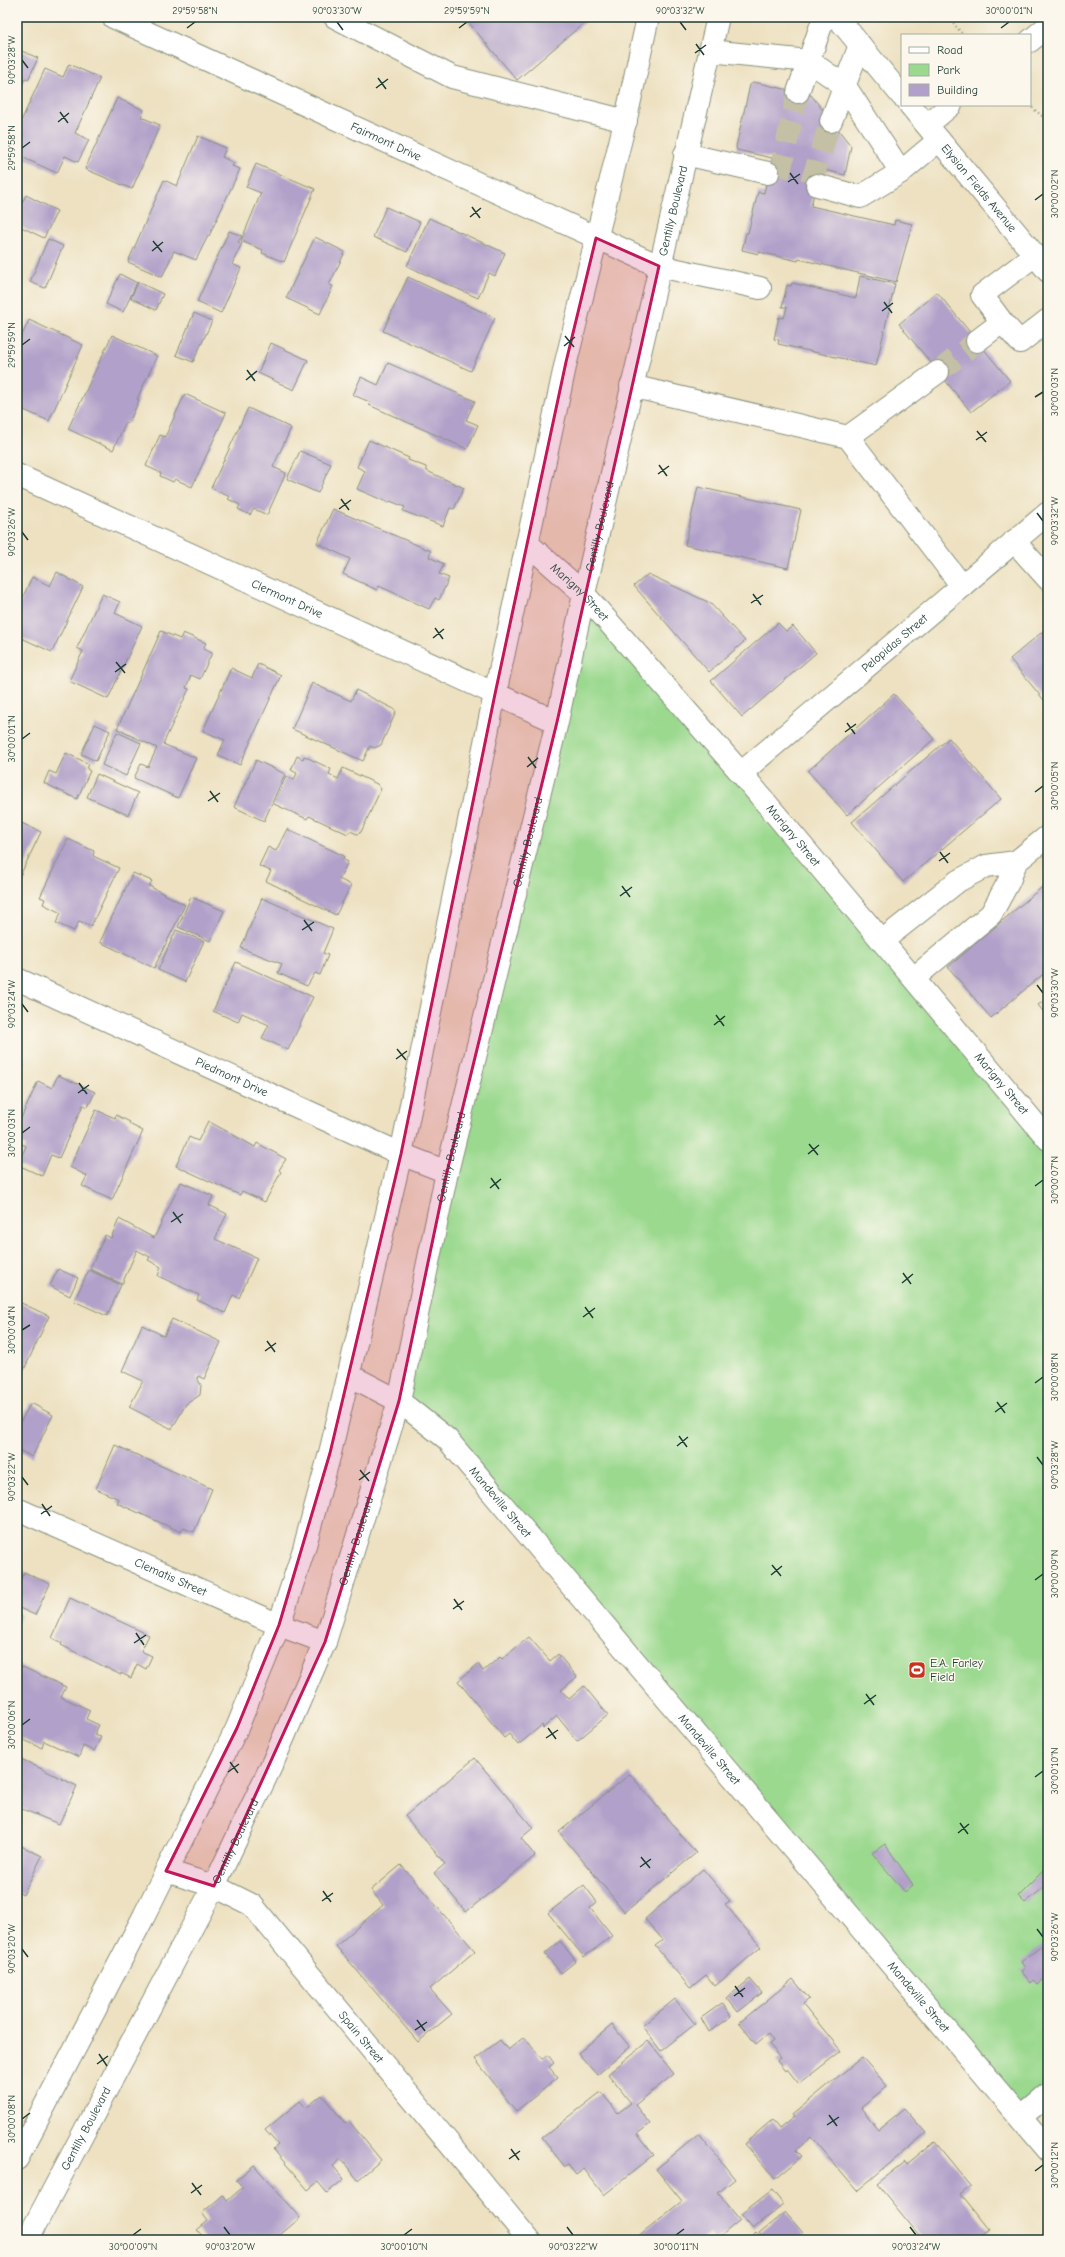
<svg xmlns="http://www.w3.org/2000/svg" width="1065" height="2257" viewBox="0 0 1065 2257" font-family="'Comic Neue',sans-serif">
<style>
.green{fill:#9bd98f;stroke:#5d8b62}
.building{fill:#b1a0c9}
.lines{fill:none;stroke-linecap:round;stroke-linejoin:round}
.minor-tunnel{stroke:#c4c0a5;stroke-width:22;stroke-dasharray:22 11;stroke-linecap:butt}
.minor-casing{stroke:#868f7a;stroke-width:24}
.major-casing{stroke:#868f7a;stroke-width:24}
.path{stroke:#868f7a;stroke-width:2.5;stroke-dasharray:1 3;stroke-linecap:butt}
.minor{stroke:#fff;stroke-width:22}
.major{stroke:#fff;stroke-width:22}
.marked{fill:#c2185b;fill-opacity:0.2;stroke:#c2185b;stroke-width:3;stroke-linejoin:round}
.ticks{fill:none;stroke:#1f3d34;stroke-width:1.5}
.labels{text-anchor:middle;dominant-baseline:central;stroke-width:3;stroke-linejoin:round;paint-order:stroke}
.street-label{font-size:12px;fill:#1f3d34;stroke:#fbf7ec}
.poi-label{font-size:12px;fill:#1f3d34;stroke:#fbf7ec;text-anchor:start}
.neatline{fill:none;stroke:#1f3d34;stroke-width:1.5}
.ticks-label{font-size:10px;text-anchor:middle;fill:#1f3d34}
</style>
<rect width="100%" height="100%" fill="#fbf7ec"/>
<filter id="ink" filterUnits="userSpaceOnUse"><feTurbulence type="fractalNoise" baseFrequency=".025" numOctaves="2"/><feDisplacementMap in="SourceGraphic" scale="8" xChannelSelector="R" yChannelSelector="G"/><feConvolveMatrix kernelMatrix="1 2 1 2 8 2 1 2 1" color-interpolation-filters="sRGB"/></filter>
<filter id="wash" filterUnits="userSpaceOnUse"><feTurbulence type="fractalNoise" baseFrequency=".012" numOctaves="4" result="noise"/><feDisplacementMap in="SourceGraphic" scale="16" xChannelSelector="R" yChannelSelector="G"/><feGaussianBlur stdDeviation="0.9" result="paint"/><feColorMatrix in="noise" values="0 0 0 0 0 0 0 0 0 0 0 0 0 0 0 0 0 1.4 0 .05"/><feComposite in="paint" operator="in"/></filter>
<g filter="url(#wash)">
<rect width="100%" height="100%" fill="#ede1c1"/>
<path class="green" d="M584,594L1048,1139V2094L1021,2117L447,1439L399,1401Z"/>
<g id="blocks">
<g class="building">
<path d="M464,17H591L517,80Z"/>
<path d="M17,49L38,58L28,80L25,78L17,94Z"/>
<path d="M69,64L100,78L75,133L89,140L78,162L65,156L57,173L17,155V130L45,69L63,77Z"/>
<path d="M754,82L811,95L851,146L845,175L820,169L811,206L894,225L895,220L912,224L896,282L799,259L798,261L759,252V254L742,250L746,233H748L758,192L764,193L772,158L737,150L736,147L750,85Z"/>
<path d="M117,98L144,110L141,117L160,125L132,189L85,169Z"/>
<path d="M198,136L226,148L222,157L234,163L232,166L240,169L209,236H208L196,260L174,251L162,277L128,262L164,180L177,186Z"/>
<path d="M256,164L315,189L284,262L262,253L263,250L241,241L261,193L246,187Z"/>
<path d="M26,195L57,211L44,238L17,225V212Z"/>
<path d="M386,207L420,222L407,252L373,237Z"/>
<path d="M429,218L505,253L495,276L489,273L478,298L407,266Z"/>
<path d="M229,231L242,236L238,242L242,243L232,264L241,268L221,313L197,302Z"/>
<path d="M315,237L345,252L329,285L333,286L320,314L286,298Z"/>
<path d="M48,239L63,246L45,288L30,282Z"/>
<path d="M120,274L137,283L123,312L106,304Z"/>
<path d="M860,276L895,284L876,366L778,344L779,340L774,339L779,317L784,318L787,307H782L787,285L791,286L792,283L856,298Z"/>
<path d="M408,277L495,318L471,371L383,331Z"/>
<path d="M138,282L163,294L156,310L131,298Z"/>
<path d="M937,292L1010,381L971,412L899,324Z"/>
<path d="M194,313L212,321L193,362L176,355Z"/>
<path d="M29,320L83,345L49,421L17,407V346Z"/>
<path d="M112,335L157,356L137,399L139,400L129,423L126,422L113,450L68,429Z"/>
<path d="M271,343L308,360L294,390L258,373Z"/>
<path d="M388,363L475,401L466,420L478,425L467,449L369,405L370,402L353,395L361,377L378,385Z"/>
<path d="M185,394L226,413L192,487L175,479L173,482L160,476L161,473L146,466L160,435L165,437Z"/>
<path d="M248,408L291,428L273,467L286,473L267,515L254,509L250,515L238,509L240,505L228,499L230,497L211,488Z"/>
<path d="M369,440L409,458L408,460L426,467L427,471L464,488L454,509L450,508L443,526L403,511L405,507L390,501L389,503L357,489L365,471L357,467Z"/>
<path d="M300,451L331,464L318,493L287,479Z"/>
<path d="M698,487L801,510L788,568L685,545Z"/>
<path d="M333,509L431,551L429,557L444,564L439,574L449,578L439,600L435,598L429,609L379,586L377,590L343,574L350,559L317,543Z"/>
<path d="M57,572L83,587L52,652L17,636V610L32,577L50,586Z"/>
<path d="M648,574L710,603L745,641L709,672L634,586Z"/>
<path d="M102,594L120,602L115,613L142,626L108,699L69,681L83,651L77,648Z"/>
<path d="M778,623L786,631L793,626L816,653L742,717L711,681Z"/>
<path d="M1048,627V705L1010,659Z"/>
<path d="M161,631L180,639L183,633L206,643L203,649L212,653L200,679L191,675L186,688L189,689L163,744L196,758L178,798L134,778L141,764L148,767L157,748L117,729Z"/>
<path d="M258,664L281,675L240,765L218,755L225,740L203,731L231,668L252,678Z"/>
<path d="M312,683L351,701L356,690L394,709L396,712L381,745L374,748L370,746L363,761L292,729Z"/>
<path d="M894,694L934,739L847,815L808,771Z"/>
<path d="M95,724L110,731L96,761L81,754Z"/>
<path d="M117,732L141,743L126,776L102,765Z"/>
<path d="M949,738L1001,799L903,882L852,822Z"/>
<path d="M66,753L89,764L87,769L90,771L77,799L44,783L49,771L56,774Z"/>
<path d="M297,756L303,759L304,756L331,769L329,774L338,779L343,768L377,784L381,789L361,832L357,834L350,831L348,834L309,816L307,819L274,804L286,776L294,780L297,773L291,770Z"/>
<path d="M256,760L285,774L264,821L234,807Z"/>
<path d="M97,774L138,793L128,815L87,797Z"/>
<path d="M17,821L41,832L17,882Z"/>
<path d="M287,829L344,856L343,859L348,862L339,879L351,885L336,915L266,881L271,871L259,866L268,847L276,851Z"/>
<path d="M68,839L94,851L93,856L119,868L91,926L79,921L74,931L56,923L61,913L43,904L45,899L40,897Z"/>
<path d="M133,873L152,881L149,886L185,905L154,968L100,942Z"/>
<path d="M1048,882V970L991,1018L948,967Z"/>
<path d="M191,897L224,911L210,941L178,927Z"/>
<path d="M262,898L333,929L323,953L328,955L320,975L315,973L307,986L278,973L282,964L241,948Z"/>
<path d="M176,930L204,941L185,982L158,970Z"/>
<path d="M236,962L313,997L288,1050L262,1038L269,1025L242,1013L238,1022L213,1011Z"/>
<path d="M1048,997V1017L1038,1005Z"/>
<path d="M17,1062L24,1065L17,1081Z"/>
<path d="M58,1075L95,1092L88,1107L83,1105L59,1158L51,1155L42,1176L18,1165L26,1146L17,1142V1127L38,1081L52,1088Z"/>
<path d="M96,1110L115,1118L116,1115L130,1122L129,1124L143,1131L112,1200L82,1186L87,1176L70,1167Z"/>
<path d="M208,1121L255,1147L257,1143L286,1159L279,1170L281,1172L265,1202L242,1191L240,1195L176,1166L189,1137L198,1141Z"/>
<path d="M181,1182L213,1196L209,1205L227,1214L215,1239L257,1258L239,1298L233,1295L225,1313L197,1300L199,1295L158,1276L161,1267L148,1260L150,1257L137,1250L122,1284L90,1269L105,1235L111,1238L119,1219L154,1238Z"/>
<path d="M58,1269L78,1278L70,1296L50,1286Z"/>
<path d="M89,1270L121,1285L107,1316L74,1301Z"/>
<path d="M17,1301L49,1316L17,1385Z"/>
<path d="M172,1319L221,1342L204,1379L198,1376L197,1378L201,1385L200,1395L186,1404L172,1429L129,1407L143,1381L122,1371L142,1325L164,1336Z"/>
<path d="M31,1403L53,1415L32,1457L17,1449V1428Z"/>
<path d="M115,1445L212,1489L194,1532L183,1528L181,1532L117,1503L119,1499L96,1489Z"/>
<path d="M24,1572L50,1584L35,1615L17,1607V1587Z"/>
<path d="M70,1598L149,1635L141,1651L152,1656L146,1669L137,1664L131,1678L121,1673V1675L61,1645L62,1643L52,1638Z"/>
<path d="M17,1613L21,1615L17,1625Z"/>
<path d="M529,1637L550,1661L558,1654L577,1677L561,1690L569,1699L584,1686L608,1715L577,1741L557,1716L543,1728L542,1725L518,1745L509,1734L504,1738L458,1681L478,1664L483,1671L500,1657L502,1659Z"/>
<path d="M18,1665L66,1687L61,1697L90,1710L86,1719L99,1725L94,1735L101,1737L94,1751L83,1746L79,1757L44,1741L42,1748L17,1737Z"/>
<path d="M17,1757L77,1786L59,1824L17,1807Z"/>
<path d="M475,1758L533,1828L521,1838L535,1856L466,1912L434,1873L445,1864L405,1816Z"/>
<path d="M630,1774L696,1853L625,1912L559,1832Z"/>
<path d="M17,1844L42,1856L23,1895L17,1892Z"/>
<path d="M885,1844L913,1885L905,1892L872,1853Z"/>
<path d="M401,1865L475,1951L430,1989L452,2014L418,2042L336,1946L383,1905L371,1890Z"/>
<path d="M1048,1866V1884L1025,1903L1018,1896Z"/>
<path d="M703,1869L730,1901L725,1904L761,1947L715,1986L706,1975L690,1988L655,1946L663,1940L645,1919Z"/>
<path d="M584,1885L597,1902L590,1908L612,1936L584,1957L548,1913Z"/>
<path d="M560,1941L576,1961L561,1973L545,1954Z"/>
<path d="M1048,1941V1976L1038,1984L1034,1980L1031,1983L1021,1971L1025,1968L1021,1962Z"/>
<path d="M750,1979L762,1993L738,2012L727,1998Z"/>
<path d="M793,1979L809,1999L803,2004L841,2051L799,2084L787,2069L785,2071L777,2061L781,2058L769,2044L773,2041L768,2034L756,2044L739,2023Z"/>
<path d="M675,1999L695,2024L661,2051L642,2026Z"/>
<path d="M722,2003L731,2016L709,2032L701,2018Z"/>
<path d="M612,2025L630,2047L597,2075L578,2053Z"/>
<path d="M524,2037L542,2059L548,2055L554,2063L549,2067L558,2078L516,2111L475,2059L500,2040L508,2050Z"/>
<path d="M648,2041L674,2074L635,2105L650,2124L637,2134L654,2155L604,2195L584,2169L576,2175L568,2165L565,2167L542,2138L601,2092L618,2113L631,2103L608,2074Z"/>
<path d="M862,2057L887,2086L861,2108L878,2129L904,2108L926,2133L857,2191L811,2137L796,2150L802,2156L775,2179L744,2144L772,2120L779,2129L794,2117L792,2115Z"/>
<path d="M322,2095L345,2123L349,2121L381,2160L358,2180L341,2159L333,2166L344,2179L327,2193L318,2182L308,2190L273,2149L278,2145L265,2130L300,2101L306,2108Z"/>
<path d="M699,2134L735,2179L718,2193L740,2220L716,2240L709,2234L702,2240H633L682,2201L656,2169Z"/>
<path d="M935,2142L971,2186L960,2195L989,2231L978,2240H923L877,2184L905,2162L907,2165Z"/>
<path d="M254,2165L300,2218L274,2240H206L197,2230L208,2221L202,2213L223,2195L227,2201L243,2187L236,2180Z"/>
<path d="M772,2190L783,2204L753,2228L741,2214Z"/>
<path d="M785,2212L809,2240H765L759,2233Z"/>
<path d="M756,2233L763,2240H747Z"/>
</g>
</g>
</g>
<g filter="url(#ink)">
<use href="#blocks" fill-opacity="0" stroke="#868f7a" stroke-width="1"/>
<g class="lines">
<g class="minor-tunnel">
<path d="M779,176L798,92"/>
<path d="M811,183L831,121"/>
<path d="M938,372L977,341"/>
</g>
<g class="minor-casing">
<g id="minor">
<path id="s1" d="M113,17L659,266L760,288"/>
<path d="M335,17L452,77L626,121"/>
<path d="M710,51L809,61L845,86L901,172"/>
<path d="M798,92L824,17"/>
<path d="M831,121L860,45"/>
<path d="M685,154L768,173"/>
<path d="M817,185L860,197L901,172L939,140"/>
<path d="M1002,322L982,295L1035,255"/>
<path d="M977,341L1002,322L1020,342L1048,320"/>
<path d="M631,386L848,437L962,586"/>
<path d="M848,437L938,372"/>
<path id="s2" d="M17,475L557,722"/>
<path d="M1014,541L1048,579"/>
<path id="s3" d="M527,543L584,594L741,773L1048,1139"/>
<path id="s4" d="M741,773L1048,513"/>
<path d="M882,941L958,881L986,866L1016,862"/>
<path d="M914,978L991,914L1009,881L1016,862L1048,836"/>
<path id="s5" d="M17,979L401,1154L447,1172"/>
<path id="s6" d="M349,1375L399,1401L447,1439L1048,2150"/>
<path id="s7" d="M17,1509L279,1625L325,1642"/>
<path id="s8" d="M166,1871L214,1886L252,1905L529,2240"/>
<path d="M1021,2117L1048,2094"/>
</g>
</g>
<g class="major-casing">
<g id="major">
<path d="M837,17L902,96"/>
<path d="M1030,41L1048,26"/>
<path id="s9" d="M910,105L1048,271"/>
<path d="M927,125L951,105"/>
<path d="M17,2159L144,1916L237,1728L279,1625L304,1549L330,1453L401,1154L495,694L566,362L627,114L648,17"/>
<path id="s10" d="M27,2240L214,1886L273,1762L325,1642L399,1401L447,1172L557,722L584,594L718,17"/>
</g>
</g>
<g class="path">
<path d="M948,17L963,35"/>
<path d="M1029,105L1048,121"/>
</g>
<use href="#minor" class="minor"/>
<use href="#major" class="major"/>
</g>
</g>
<path class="marked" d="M596,238L659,266L557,722L447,1172L399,1401L325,1642L214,1886L166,1871L237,1728L279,1625L330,1453L401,1154L495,694L566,362Z"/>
<path class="ticks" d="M337,22L343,30M680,22L686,30M187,28L195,22M459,28L467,22M1001,28L1009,22M696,44L704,55M695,53L706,45M22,60L28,68M378,78L386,89M376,88L388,79M60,112L68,123M58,122L69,113M22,148L30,142M790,173L798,184M788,182L800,174M1035,200L1043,194M472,207L480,218M470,217L481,208M153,241L162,252M152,251L163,242M884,302L892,313M882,311L893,303M565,336L574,347M22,345L30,339M564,346L575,337M247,370L255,381M246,380L257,371M1035,397L1043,392M977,431L986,442M976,440L987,432M659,465L667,476M658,474L669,466M341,499L349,510M339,509L351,500M1037,513L1043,521M22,532L28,540M753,594L761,605M751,603L763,595M435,628L443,639M433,638L444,629M116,662L125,673M115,672L126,664M847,723L855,734M845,732L856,724M22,739L30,733M528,757L536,768M527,767L538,758M210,791L218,802M1035,792L1043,786M208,801L220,793M940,852L948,863M939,861L950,853M622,886L630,897M620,896L632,887M304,920L312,931M302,930L314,922M1037,985L1043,993M22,1004L28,1012M716,1015L724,1026M714,1025L725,1016M397,1049L406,1060M396,1059L407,1051M79,1083L87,1094M78,1093L89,1085M22,1133L30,1127M809,1144L818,1155M808,1154L819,1145M491,1178L499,1189M1035,1186L1043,1180M490,1188L501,1179M173,1212L181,1223M171,1222L183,1214M903,1273L911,1284M902,1283L913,1274M585,1307L593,1318M583,1317L595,1308M22,1330L30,1325M267,1341L275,1352M265,1351L276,1343M1035,1383L1043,1377M997,1402L1005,1413M995,1412L1007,1403M679,1436L687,1447M677,1446L688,1437M1037,1457L1043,1465M360,1470L369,1481M22,1477L28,1485M359,1480L370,1472M42,1504L50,1516M41,1514L52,1506M772,1565L781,1576M771,1575L782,1566M1035,1580L1043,1574M454,1599L462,1610M453,1609L464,1601M136,1633L144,1645M134,1643L146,1635M866,1694L874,1705M864,1704L876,1695M22,1725L30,1719M548,1728L556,1739M546,1738L558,1730M230,1762L238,1773M228,1772L239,1764M1035,1777L1043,1771M960,1823L968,1834M958,1833L969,1824M641,1857L650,1868M640,1867L651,1859M323,1891L331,1902M322,1901L333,1893M1037,1929L1043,1937M22,1949L28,1957M735,1986L743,1997M734,1996L745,1988M417,2020L425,2031M415,2030L427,2022M99,2054L107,2066M97,2064L108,2056M829,2115L837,2126M22,2119L30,2113M827,2125L839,2117M511,2149L519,2160M509,2159L520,2151M1035,2171L1043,2165M192,2183L201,2195M191,2193L202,2185M224,2227L230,2235M567,2227L573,2235M910,2227L916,2235M133,2235L141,2229M404,2235L412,2229M676,2235L684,2229"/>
<defs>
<g id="stadium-square" transform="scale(0.9)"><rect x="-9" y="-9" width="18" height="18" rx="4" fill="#c8321e" stroke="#fbf7ec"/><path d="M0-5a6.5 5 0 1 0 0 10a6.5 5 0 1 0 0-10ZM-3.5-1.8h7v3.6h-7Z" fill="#fff"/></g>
</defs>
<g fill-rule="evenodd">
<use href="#stadium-square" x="917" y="1670"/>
</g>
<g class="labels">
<g class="street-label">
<text stroke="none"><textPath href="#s1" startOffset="300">Fairmont Drive</textPath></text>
<text stroke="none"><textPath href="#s9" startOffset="108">Elysian Fields Avenue</textPath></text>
<text stroke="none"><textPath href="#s10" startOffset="2142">Gentilly Boulevard</textPath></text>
<text stroke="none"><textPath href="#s10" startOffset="1818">Gentilly Boulevard</textPath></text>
<text stroke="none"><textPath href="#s3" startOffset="72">Marigny Street</textPath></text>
<text stroke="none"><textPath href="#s2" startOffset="297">Clermont Drive</textPath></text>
<text stroke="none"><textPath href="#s4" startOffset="201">Pelopidas Street</textPath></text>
<text stroke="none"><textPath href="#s3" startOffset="396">Marigny Street</textPath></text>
<text stroke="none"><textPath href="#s10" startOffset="1494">Gentilly Boulevard</textPath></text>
<text stroke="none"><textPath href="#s5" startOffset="236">Piedmont Drive</textPath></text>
<text stroke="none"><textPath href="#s3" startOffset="720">Marigny Street</textPath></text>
<text stroke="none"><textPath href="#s10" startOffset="1170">Gentilly Boulevard</textPath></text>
<text stroke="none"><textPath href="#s6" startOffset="200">Mandeville Street</textPath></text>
<text stroke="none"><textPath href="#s10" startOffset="774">Gentilly Boulevard</textPath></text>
<text stroke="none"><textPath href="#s7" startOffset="168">Clematis Street</textPath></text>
<text stroke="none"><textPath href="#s6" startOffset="524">Mandeville Street</textPath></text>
<text stroke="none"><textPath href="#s10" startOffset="450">Gentilly Boulevard</textPath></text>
<text stroke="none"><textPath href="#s6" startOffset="848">Mandeville Street</textPath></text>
<text stroke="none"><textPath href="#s8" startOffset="264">Spain Street</textPath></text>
<text stroke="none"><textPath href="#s10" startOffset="126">Gentilly Boulevard</textPath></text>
</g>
<g class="poi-label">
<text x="930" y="1663">E.A. Farley<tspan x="930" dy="14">Field</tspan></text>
</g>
</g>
<rect width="1065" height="2257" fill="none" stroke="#fbf7ec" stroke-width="44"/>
<rect x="901" y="34" width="130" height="72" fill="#fbf7ec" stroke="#a3ada2"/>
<rect x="909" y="47" width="20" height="6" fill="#ffffff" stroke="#a3ada2"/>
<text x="937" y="54" font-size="12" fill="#1f3d34">Road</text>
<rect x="909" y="64" width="20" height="12" fill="#9bd98f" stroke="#a3ada2"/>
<text x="937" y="74" font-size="12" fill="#1f3d34">Park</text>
<rect x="909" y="84" width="20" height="12" fill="#b1a0c9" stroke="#a3ada2"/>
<text x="937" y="94" font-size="12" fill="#1f3d34">Building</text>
<rect x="22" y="22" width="1021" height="2213" class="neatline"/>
<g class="ticks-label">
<text x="195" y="14">29°59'58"N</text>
<text x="337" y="14">90°03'30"W</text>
<text x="467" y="14">29°59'59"N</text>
<text x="680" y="14">90°03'32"W</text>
<text x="1009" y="14">30°00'01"N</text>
<text transform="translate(11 60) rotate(-90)" y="4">90°03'28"W</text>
<text transform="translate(11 148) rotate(-90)" y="4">29°59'58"N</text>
<text transform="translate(1054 194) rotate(-90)" y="4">30°00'02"N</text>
<text transform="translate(11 345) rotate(-90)" y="4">29°59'59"N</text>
<text transform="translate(1054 392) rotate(-90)" y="4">30°00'03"N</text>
<text transform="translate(1054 521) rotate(-90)" y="4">90°03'32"W</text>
<text transform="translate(11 532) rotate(-90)" y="4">90°03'26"W</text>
<text transform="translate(11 739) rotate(-90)" y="4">30°00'01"N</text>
<text transform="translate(1054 786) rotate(-90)" y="4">30°00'05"N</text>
<text transform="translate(1054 993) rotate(-90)" y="4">90°03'30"W</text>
<text transform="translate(11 1004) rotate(-90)" y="4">90°03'24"W</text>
<text transform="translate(11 1133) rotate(-90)" y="4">30°00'03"N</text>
<text transform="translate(1054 1180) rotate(-90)" y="4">30°00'07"N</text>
<text transform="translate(11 1330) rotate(-90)" y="4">30°00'04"N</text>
<text transform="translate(1054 1377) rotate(-90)" y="4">30°00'08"N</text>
<text transform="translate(1054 1465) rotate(-90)" y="4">90°03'28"W</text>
<text transform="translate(11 1477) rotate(-90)" y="4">90°03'22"W</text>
<text transform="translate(1054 1574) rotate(-90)" y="4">30°00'09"N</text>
<text transform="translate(11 1725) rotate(-90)" y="4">30°00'06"N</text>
<text transform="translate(1054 1771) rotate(-90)" y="4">30°00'10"N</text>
<text transform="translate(1054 1937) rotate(-90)" y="4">90°03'26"W</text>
<text transform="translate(11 1949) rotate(-90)" y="4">90°03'20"W</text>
<text transform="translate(11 2119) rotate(-90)" y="4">30°00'08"N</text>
<text transform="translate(1054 2165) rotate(-90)" y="4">30°00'12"N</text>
<text x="133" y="2250">30°00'09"N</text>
<text x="230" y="2250">90°03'20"W</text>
<text x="404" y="2250">30°00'10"N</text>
<text x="573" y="2250">90°03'22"W</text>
<text x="676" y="2250">30°00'11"N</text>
<text x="916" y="2250">90°03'24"W</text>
</g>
</svg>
